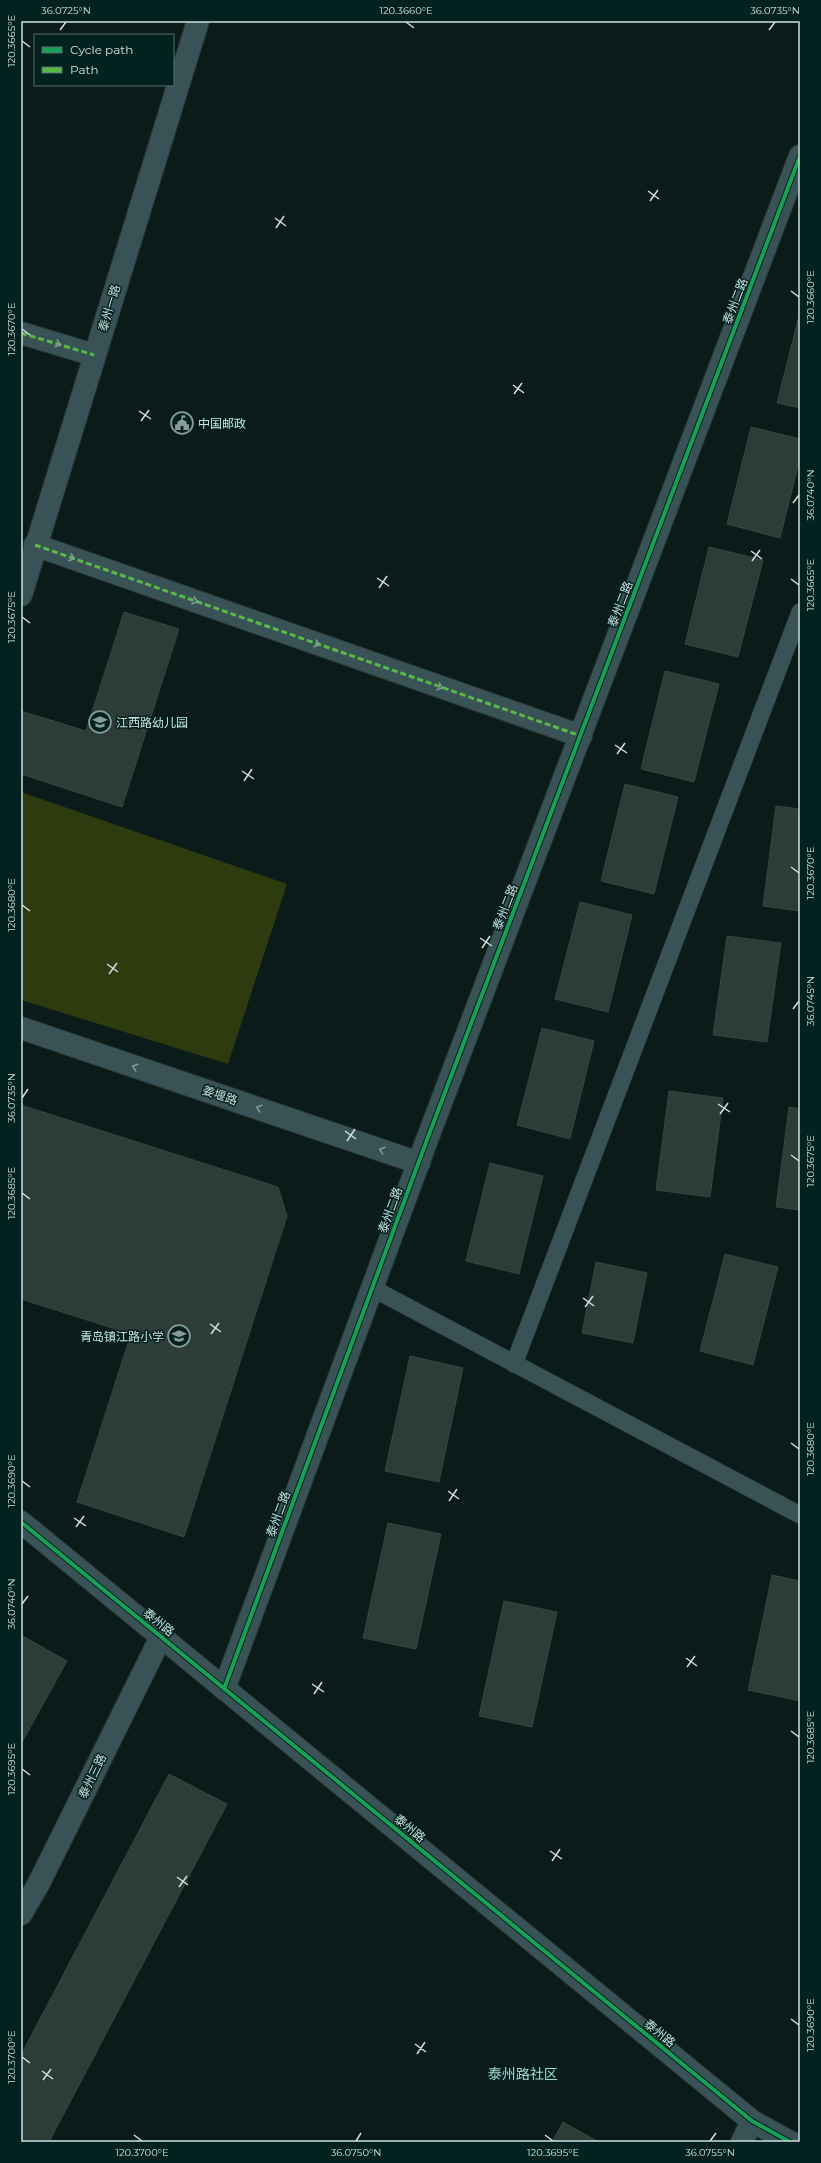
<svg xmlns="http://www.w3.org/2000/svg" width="821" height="2163" viewBox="0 0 821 2163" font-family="Montserrat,'Noto Sans SC',sans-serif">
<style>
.green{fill:#2d3b0f}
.building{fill:#2e3c37;stroke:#384540}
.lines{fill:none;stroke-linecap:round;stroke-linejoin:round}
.service-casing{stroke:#273534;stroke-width:18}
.minor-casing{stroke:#273534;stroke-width:24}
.tertiary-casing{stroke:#273534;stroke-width:24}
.service{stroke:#385256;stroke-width:17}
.minor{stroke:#385256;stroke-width:22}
.tertiary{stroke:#385256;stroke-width:22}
.quiet{stroke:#58b947;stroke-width:3;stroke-dasharray:6 3;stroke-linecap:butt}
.cycleway-casing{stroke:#03221f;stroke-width:6}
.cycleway{stroke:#1a9f57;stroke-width:4}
.oneway{stroke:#829a9a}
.ticks{fill:none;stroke:#cce1de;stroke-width:1.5}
.labels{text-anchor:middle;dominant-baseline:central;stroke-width:3;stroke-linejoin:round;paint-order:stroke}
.street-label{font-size:12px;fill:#cce1de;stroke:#03221f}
.poi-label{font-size:12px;fill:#cce1de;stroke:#03221f;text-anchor:start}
.quarter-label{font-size:14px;fill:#a8d3cd;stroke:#03221f}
.neatline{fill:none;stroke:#cce1de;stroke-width:1.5}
.ticks-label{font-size:10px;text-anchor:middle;fill:#cce1de}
</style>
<rect width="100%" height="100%" fill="#0a1b19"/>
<path class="green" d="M21,792L287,884L228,1064L21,1000Z"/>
<g class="building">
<path d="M800,312V408L777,403Z"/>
<path d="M751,427L800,439V458L780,538L727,524Z"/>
<path d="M709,547L763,560L738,657L685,644Z"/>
<path d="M124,612L179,629L122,807L21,774V711L86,731Z"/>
<path d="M665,671L719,684L694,782L641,769Z"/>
<path d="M625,784L678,797L654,894L601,881Z"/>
<path d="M776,806L800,809V911L763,906Z"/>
<path d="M580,902L632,915L608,1012L555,999Z"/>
<path d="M727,936L781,943L767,1042L713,1035Z"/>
<path d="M542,1028L594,1041L570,1139L517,1125Z"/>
<path d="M669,1091L723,1098L710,1197L656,1190Z"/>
<path d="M21,1105L278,1187L287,1216L184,1537L77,1502L131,1334L21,1299Z"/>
<path d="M789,1107L800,1109V1210L776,1207Z"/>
<path d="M490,1163L543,1176L519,1274L466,1261Z"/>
<path d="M725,1254L778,1267L753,1365L700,1351Z"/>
<path d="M596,1262L647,1273L633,1343L582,1333Z"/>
<path d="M410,1356L463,1368L439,1482L385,1471Z"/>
<path d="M388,1523L441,1534L416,1649L363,1638Z"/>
<path d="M772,1575L800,1581V1701L748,1690Z"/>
<path d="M504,1601L557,1612L532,1727L479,1716Z"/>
<path d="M21,1635L67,1661L21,1744Z"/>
<path d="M169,1774L227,1804L49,2142H21V2055Z"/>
<path d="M563,2122L599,2142H552Z"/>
</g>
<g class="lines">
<g class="service-casing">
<g id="service">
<path d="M372,1288L800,1515"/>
<path d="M514,1364L800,612"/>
</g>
</g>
<g class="minor-casing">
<g id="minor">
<path d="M21,333L94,355"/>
<path d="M35,545L581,736"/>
<path d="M21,1028L419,1163"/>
<path d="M224,1689L425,1145L800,156"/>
<path d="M21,1914L39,1883L161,1637"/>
<path d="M742,2142L752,2121"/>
</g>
</g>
<g class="tertiary-casing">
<g id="tertiary">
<path d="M21,595L198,21"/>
<path d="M21,1522L752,2121L790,2142"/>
</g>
</g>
<use href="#service" class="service"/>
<use href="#minor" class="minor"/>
<use href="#tertiary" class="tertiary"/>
<g class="quiet">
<path d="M21,333L94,355"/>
<path d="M35,545L581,736"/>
</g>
<g class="cycleway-casing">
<g id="cycleway">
<path d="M21,1522L752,2121L790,2142"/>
<path d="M224,1689L425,1145L800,156"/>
</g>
</g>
<use href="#cycleway" class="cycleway"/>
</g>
<defs><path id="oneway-chevron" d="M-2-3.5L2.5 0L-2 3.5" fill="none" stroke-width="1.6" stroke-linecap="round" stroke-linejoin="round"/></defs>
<g class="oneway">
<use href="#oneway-chevron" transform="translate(58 344) rotate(17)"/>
<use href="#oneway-chevron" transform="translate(72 558) rotate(19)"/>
<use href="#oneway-chevron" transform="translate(195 601) rotate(19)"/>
<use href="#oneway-chevron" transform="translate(317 644) rotate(19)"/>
<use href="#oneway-chevron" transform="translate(440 687) rotate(19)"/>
<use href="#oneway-chevron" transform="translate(135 1067) rotate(-161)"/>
<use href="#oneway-chevron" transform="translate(259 1108) rotate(-161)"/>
<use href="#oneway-chevron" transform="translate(382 1150) rotate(-161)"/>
</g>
<path class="ticks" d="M406,22L414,28M60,30L66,22M769,30L775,22M22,41L30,47M648,191L659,199M650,201L658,190M275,218L286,226M276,228L284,216M791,291L799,297M22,329L30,335M513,385L524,393M514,394L522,383M139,411L151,419M141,421L149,410M793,503L799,495M751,551L762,559M752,561L760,550M377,578L389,586M791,579L799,585M379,588L387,576M22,617L30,623M615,745L627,753M617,754L625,743M242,771L254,779M244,781L252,769M791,867L799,873M22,905L30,911M480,938L492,946M482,948L490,936M107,964L118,972M109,974L117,963M793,1009L799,1001M22,1098L28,1089M718,1104L730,1112M720,1114L728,1103M345,1131L356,1139M347,1141L355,1129M791,1155L799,1161M22,1193L30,1199M583,1298L594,1306M585,1307L593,1296M210,1324L221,1332M211,1334L219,1323M791,1443L799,1449M22,1481L30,1487M448,1491L459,1499M449,1501L457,1489M74,1518L86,1526M76,1527L84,1516M22,1604L28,1596M686,1658L697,1666M687,1667L695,1656M312,1684L324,1692M314,1694L322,1682M791,1731L799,1737M22,1769L30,1775M550,1851L562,1859M552,1861L560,1849M177,1877L188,1885M179,1887L187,1876M791,2019L799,2025M415,2044L426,2052M417,2054L425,2042M22,2057L30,2063M42,2071L53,2079M43,2080L51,2069M134,2135L142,2141M545,2135L553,2141M356,2141L361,2133M710,2141L716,2133"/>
<defs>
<g id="civic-ring" transform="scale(1.15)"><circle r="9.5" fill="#03221f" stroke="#889c99" stroke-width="1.5"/><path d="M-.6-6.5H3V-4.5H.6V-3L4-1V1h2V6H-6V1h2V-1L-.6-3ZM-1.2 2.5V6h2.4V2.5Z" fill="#889c99"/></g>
<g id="school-ring" transform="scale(1.15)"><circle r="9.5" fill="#03221f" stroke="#889c99" stroke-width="1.5"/><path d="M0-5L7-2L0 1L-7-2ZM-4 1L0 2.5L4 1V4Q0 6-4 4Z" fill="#889c99"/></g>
</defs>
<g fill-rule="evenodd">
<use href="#civic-ring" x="182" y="423"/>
<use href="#school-ring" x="100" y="722"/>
<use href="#school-ring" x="179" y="1336"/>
</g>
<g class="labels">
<g class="street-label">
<text transform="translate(735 301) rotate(-69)">泰州二路</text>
<text transform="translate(109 308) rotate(-73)">泰州一路</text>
<text transform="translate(620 604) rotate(-69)">泰州二路</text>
<text transform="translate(505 907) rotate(-69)">泰州二路</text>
<text transform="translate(220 1095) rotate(19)">姜堰路</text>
<text transform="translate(390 1210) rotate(-70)">泰州二路</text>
<text transform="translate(278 1514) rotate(-70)">泰州二路</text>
<text transform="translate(159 1622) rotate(39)">泰州路</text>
<text transform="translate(92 1776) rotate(-64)">泰州三路</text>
<text transform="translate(410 1828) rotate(39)">泰州路</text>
<text transform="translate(660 2033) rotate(39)">泰州路</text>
</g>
<g class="poi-label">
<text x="198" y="423">中国邮政</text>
<text x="116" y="722">江西路幼儿园</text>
<text x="164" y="1336" text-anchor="end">青岛镇江路小学</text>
</g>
<g class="quarter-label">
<text x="523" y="2074">泰州路社区</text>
</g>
</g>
<rect width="821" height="2163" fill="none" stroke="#03221f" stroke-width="44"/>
<rect x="34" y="34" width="140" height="52" fill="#03221f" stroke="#536e6b"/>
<rect x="42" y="47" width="20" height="6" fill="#1a9f57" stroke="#536e6b"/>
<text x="70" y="54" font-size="12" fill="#cce1de">Cycle path</text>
<rect x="42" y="67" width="20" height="6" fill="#58b947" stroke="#536e6b"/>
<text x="70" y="74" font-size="12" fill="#cce1de">Path</text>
<rect x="22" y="22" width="777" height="2119" class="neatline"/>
<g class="ticks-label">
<text x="66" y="14">36.0725°N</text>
<text x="406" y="14">120.3660°E</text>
<text x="775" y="14">36.0735°N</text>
<text transform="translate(11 41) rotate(-90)" y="4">120.3665°E</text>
<text transform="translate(810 297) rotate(-90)" y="4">120.3660°E</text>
<text transform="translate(11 329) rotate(-90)" y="4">120.3670°E</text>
<text transform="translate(810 495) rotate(-90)" y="4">36.0740°N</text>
<text transform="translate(810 585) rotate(-90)" y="4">120.3665°E</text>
<text transform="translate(11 617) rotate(-90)" y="4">120.3675°E</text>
<text transform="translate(810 873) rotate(-90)" y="4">120.3670°E</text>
<text transform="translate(11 905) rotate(-90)" y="4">120.3680°E</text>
<text transform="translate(810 1001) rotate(-90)" y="4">36.0745°N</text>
<text transform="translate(11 1098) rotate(-90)" y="4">36.0735°N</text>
<text transform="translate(810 1161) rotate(-90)" y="4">120.3675°E</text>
<text transform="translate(11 1193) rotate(-90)" y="4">120.3685°E</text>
<text transform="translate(810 1449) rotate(-90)" y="4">120.3680°E</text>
<text transform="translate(11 1481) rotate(-90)" y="4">120.3690°E</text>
<text transform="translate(11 1604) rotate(-90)" y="4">36.0740°N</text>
<text transform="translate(810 1737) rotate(-90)" y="4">120.3685°E</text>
<text transform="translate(11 1769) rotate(-90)" y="4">120.3695°E</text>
<text transform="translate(810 2025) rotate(-90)" y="4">120.3690°E</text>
<text transform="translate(11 2057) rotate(-90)" y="4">120.3700°E</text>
<text x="142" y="2156">120.3700°E</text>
<text x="356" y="2156">36.0750°N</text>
<text x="553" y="2156">120.3695°E</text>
<text x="710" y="2156">36.0755°N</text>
</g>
</svg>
